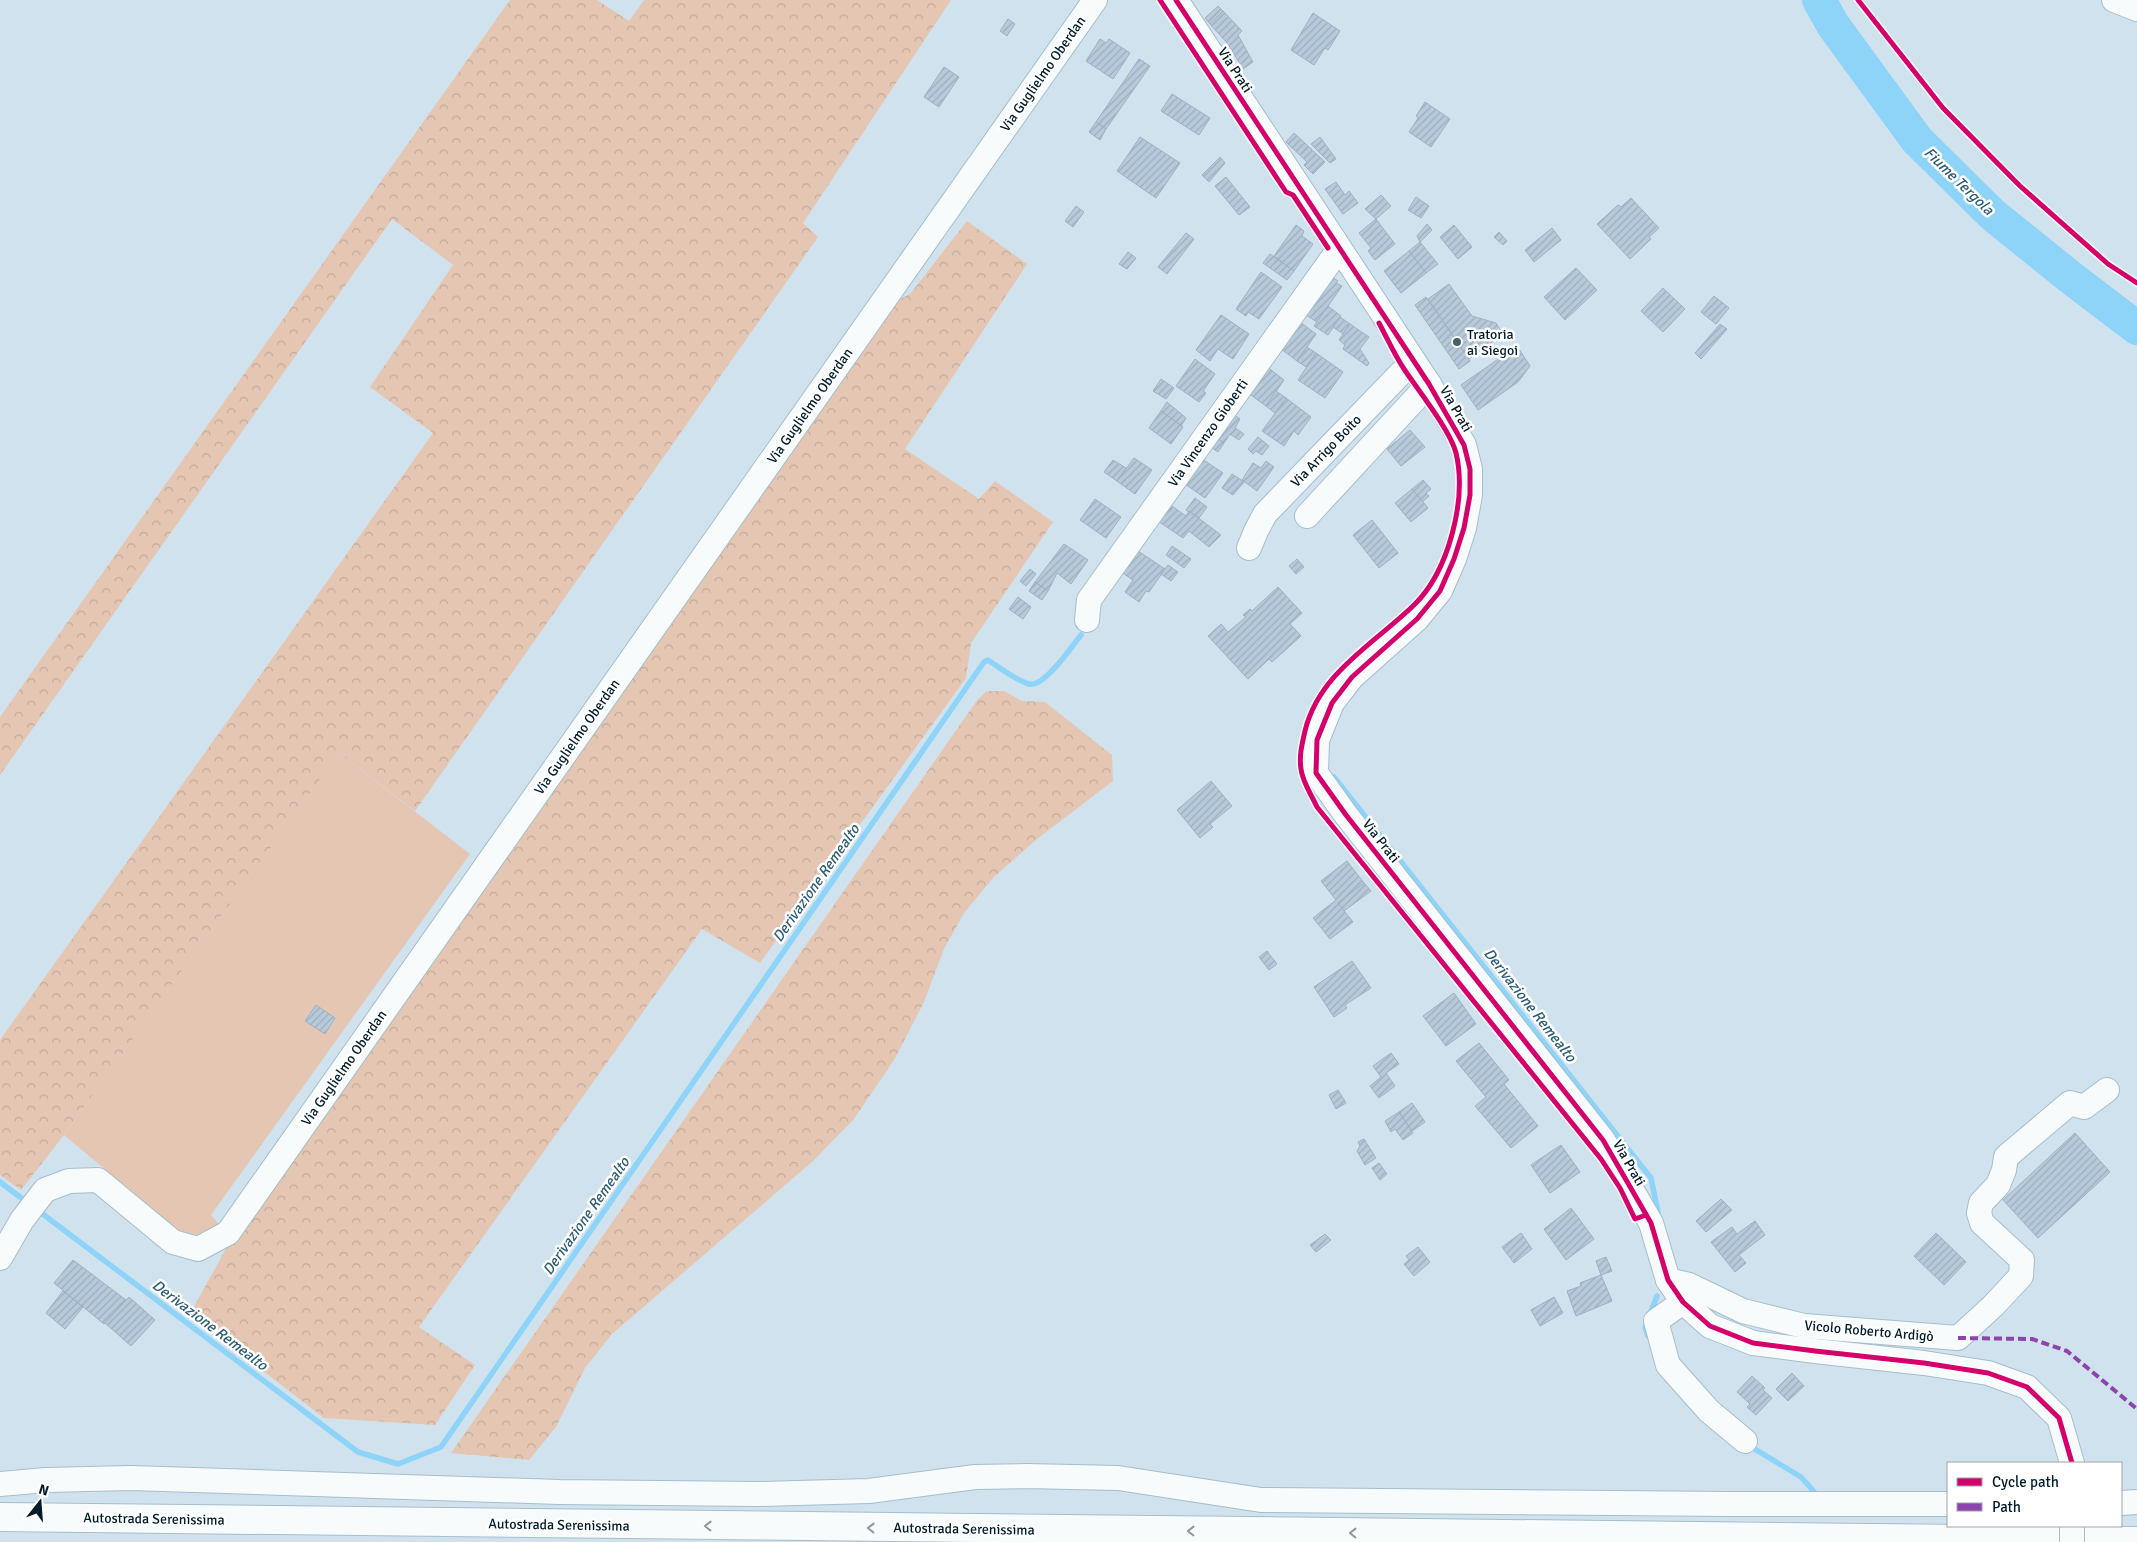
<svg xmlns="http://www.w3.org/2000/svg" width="2137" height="1542" viewBox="0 0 2137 1542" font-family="Signika,sans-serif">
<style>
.forest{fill:url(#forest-crowns)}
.garden{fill:#e5c6b3}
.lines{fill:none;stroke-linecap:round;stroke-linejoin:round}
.stream{stroke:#8ed3f8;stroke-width:5.5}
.river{stroke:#8ed3f8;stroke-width:34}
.building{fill:url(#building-hatch);stroke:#9eb0c2}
.minor-casing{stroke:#a5becc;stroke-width:26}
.highway-casing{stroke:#a5becc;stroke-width:30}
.minor{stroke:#f8fbfc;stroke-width:24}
.highway{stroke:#f8fbfc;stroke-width:28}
.minor-bridge-casing{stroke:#a5becc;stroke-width:26;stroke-linecap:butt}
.minor-bridge{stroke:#f8fbfc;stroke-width:24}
.quiet{stroke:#8e44ad;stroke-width:4;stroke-dasharray:8 4;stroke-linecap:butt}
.cycleway-casing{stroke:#fff;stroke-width:8}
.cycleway{stroke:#d6006c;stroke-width:5}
.oneway{stroke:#89979e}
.poi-dot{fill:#49616e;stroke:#fff;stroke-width:2}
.labels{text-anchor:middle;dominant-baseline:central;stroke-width:5;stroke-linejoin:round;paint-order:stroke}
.street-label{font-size:14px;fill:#011c2a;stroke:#fff}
.poi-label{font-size:14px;fill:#011c2a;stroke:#fff;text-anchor:start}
.water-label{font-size:15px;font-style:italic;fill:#2b5c75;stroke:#fff}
</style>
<defs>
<pattern id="forest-crowns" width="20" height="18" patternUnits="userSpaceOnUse" patternTransform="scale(1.25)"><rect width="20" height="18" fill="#e5c6b3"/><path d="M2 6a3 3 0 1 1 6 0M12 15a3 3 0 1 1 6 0" fill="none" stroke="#c3aa9a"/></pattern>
<pattern id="building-hatch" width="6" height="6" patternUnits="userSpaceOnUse" patternTransform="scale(1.25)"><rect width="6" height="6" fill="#b7cadb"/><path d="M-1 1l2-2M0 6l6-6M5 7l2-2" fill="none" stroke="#9cadbc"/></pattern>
</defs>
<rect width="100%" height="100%" fill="#d0e2ed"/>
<g class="forest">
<path d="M510,0H597L629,21L644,0H951L803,223L818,237L415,811L339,753L64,1135L21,1190L0,1175V1040L433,433L370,387L453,265L392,219L0,775V717Z"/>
<path d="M967,221L1027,264L905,449L979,499L995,481L1053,522L971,643L966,678L760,963L702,929L419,1327L475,1365L435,1425L324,1418L190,1314L229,1243L889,305L910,294Z"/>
<path d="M987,691H1004L1022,701L1045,702L1112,755L1113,781L1037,839L994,877L964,913L944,949L924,1002L894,1060L854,1119L813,1161L612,1334L585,1368L556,1427L529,1460L451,1453L978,699Z"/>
</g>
<path class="garden" d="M339,753L470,854L211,1215L219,1224C208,1237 195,1236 179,1231L64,1135Z"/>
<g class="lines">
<g class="stream">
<path d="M1334,777L1651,1178L1659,1217"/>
<path d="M0,1182L28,1203"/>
<path d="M36,1209L358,1452L398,1464L441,1447L984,662L988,660C1000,668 1015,680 1029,684C1044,688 1072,646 1081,635"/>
<path d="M1648,1336L1645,1327L1657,1296"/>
<path d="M1748,1445L1801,1477L1817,1495"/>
</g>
<path class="river" d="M1819,0L1833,25L1917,140L1993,215L2070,277L2137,328"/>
</g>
<g class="building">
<path d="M1218,6L1223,11L1210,24L1205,18Z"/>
<path d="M1223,11L1242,31L1238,35L1253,62L1243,69L1228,44L1210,24Z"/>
<path d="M1313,13L1340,31L1328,50L1325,48L1314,65L1291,50Z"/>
<path d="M1008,19L1015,24L1007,36L1000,31Z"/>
<path d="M1100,39L1106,43L1109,39L1130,53L1113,79L1086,61Z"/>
<path d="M1139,59L1150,66L1106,129L1096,122Z"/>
<path d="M944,67L959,77L939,107L924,97Z"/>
<path d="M1172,94L1210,118L1199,135L1161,111Z"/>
<path d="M1425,102L1450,119L1431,147L1409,132L1418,118L1416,116Z"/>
<path d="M1096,122L1106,129L1100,140L1089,132Z"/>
<path d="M1294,133L1325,162L1313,174L1304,165L1307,162L1286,142Z"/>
<path d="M1140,137L1180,163L1156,198L1117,171Z"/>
<path d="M1320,137L1336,159L1330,163L1311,144Z"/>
<path d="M1220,157L1225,163L1209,182L1202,175Z"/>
<path d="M1226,177L1250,207L1239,215L1215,186Z"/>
<path d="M1336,182L1345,195L1349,191L1358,203L1343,214L1325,189Z"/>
<path d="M1381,195L1391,206L1376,219L1365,209Z"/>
<path d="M1416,197L1429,206L1421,218L1408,210Z"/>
<path d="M1631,198L1659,228L1649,237L1651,239L1630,259L1597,224L1618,205L1621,207Z"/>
<path d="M1076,206L1084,212L1073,227L1065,221Z"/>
<path d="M1376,219L1395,244L1375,260L1368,251L1371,248L1359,233Z"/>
<path d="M1427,224L1432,230L1420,242L1417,236Z"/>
<path d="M1296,225L1304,231L1302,236L1313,244L1294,271L1274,256Z"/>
<path d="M1454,225L1472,247L1458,259L1440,237Z"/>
<path d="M1552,228L1561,240L1534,262L1525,250Z"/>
<path d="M1499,232L1507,241L1503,245L1494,237Z"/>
<path d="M1186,233L1194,239L1167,274L1158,267Z"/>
<path d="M1420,242L1438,264L1426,273L1409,251Z"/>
<path d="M1409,251L1426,273L1401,293L1384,271Z"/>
<path d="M1128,252L1136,258L1127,269L1119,264Z"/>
<path d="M1270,254L1294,271L1287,280L1263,263Z"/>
<path d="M1576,268L1597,290L1565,320L1544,297Z"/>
<path d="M1261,272L1282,287L1259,319L1248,312L1246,316L1236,309Z"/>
<path d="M1328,274L1338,281L1336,283L1342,286L1317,322L1301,312Z"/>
<path d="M1449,284L1472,316L1496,323L1503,334L1469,359L1428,299Z"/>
<path d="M1663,288L1685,309L1663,332L1641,311Z"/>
<path d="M1714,296L1729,308L1716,324L1701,312Z"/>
<path d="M1426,297L1470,361L1459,369L1415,305Z"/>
<path d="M1328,306L1341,316L1328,335L1314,326Z"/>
<path d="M1221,315L1249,334L1233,359L1218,349L1210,361L1196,350Z"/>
<path d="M1340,317L1350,324L1343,334L1333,327Z"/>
<path d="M1296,319L1316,334L1297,361L1277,346Z"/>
<path d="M1350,324L1369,337L1360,349L1369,363L1367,366L1343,349L1345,345L1339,340Z"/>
<path d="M1720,324L1727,329L1701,359L1695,353Z"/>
<path d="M1517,346L1530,366L1518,382L1478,410L1461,385Z"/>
<path d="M1307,347L1316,353L1306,367L1297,361Z"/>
<path d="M1316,353L1343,372L1325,398L1298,380Z"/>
<path d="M1195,359L1215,374L1203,391L1206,393L1199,402L1176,386Z"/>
<path d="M1266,366L1284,380L1266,406L1244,390Z"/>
<path d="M1161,379L1174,388L1166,399L1153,391Z"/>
<path d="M1276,391L1286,398L1275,413L1266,406Z"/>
<path d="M1286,398L1311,417L1298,435L1294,431L1284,446L1262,431Z"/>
<path d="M1167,402L1186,418L1181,426L1161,411Z"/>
<path d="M1161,411L1183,427L1171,444L1149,428Z"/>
<path d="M1230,412L1240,419L1235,428L1244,434L1239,440L1230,434L1224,443L1214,436Z"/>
<path d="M1410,430L1425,447L1401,466L1387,449Z"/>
<path d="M1214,436L1224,443L1218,452L1208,445Z"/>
<path d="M1258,437L1269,446L1262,455L1256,451L1253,454L1248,449Z"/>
<path d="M1134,458L1152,470L1135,494L1117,481Z"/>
<path d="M1202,459L1223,473L1205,498L1181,481Z"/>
<path d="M1113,460L1126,468L1117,481L1104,472Z"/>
<path d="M1266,461L1274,467L1257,491L1242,480L1253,463L1261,468Z"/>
<path d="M1232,474L1244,482L1233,495L1222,488Z"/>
<path d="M1423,480L1431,489L1426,493L1429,496L1422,502L1412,489Z"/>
<path d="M1412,489L1428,508L1411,522L1395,503Z"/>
<path d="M1195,498L1207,507L1199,518L1186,510Z"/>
<path d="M1095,499L1121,517L1106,538L1080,520Z"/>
<path d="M1166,502L1186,516L1189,511L1221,535L1209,547L1189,531L1183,538L1155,519Z"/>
<path d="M1372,520L1398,553L1379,568L1353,535Z"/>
<path d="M1064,544L1088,560L1071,584L1057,573L1048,591L1035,582Z"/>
<path d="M1172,546L1191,559L1184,568L1166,555Z"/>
<path d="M1132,547L1165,569L1149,592L1146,591L1139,602L1125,592L1133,580L1117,569Z"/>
<path d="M1297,559L1304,567L1296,574L1289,566Z"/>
<path d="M1168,565L1178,572L1171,581L1161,574Z"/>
<path d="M1030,569L1036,574L1026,586L1020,581Z"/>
<path d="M1035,582L1048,591L1042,600L1029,591Z"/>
<path d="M1278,587L1302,613L1290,624L1301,636L1272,662L1269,659L1248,679L1208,636L1221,624L1228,632L1246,617L1243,615L1250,609L1252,611Z"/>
<path d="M1018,597L1031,607L1023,619L1009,609Z"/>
<path d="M1211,781L1232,806L1210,824L1213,827L1200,838L1177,810Z"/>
<path d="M1347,861L1364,883L1338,903L1353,922L1330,939L1313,918L1336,900L1321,881Z"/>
<path d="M1364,883L1371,891L1344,911L1338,903Z"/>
<path d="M1267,951L1277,964L1269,970L1259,957Z"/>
<path d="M1352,961L1371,988L1345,1005L1347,1008L1334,1017L1314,987Z"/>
<path d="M1454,993L1476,1024L1446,1046L1423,1016Z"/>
<path d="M316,1005L335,1018L325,1034L305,1021Z"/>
<path d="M1479,1043L1509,1080L1504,1084L1538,1126L1511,1148L1475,1106L1486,1097L1456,1061Z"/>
<path d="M1391,1053L1399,1064L1386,1073L1395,1086L1379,1098L1370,1086L1381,1077L1373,1066Z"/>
<path d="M1338,1090L1346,1103L1336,1109L1329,1095Z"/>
<path d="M1412,1103L1425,1122L1412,1131L1399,1112Z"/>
<path d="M1399,1112L1413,1133L1403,1140L1395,1129L1391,1132L1385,1121Z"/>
<path d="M2075,1133L2110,1172L2038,1238L2003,1200Z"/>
<path d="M1364,1139L1376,1158L1365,1165L1357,1151L1360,1146L1358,1142Z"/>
<path d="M1561,1145L1580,1172L1550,1193L1531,1165Z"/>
<path d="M1379,1163L1387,1174L1380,1180L1372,1168Z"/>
<path d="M1721,1199L1732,1210L1706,1232L1696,1221Z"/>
<path d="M1571,1208L1594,1239L1566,1260L1544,1229Z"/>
<path d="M1755,1221L1765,1235L1739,1255L1746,1263L1735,1272L1711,1242L1732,1227L1737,1234Z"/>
<path d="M1521,1233L1532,1249L1514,1263L1502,1247Z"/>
<path d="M1936,1233L1966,1262L1944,1285L1914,1256Z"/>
<path d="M1325,1234L1331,1240L1316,1252L1310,1245Z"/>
<path d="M1418,1247L1430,1262L1414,1276L1404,1264L1409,1260L1406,1256Z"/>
<path d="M1606,1257L1612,1271L1601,1275L1596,1261Z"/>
<path d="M73,1260L126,1300L104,1324L54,1283Z"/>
<path d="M1601,1275L1612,1301L1576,1316L1567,1291L1581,1286L1580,1283Z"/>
<path d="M63,1291L83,1307L65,1329L46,1313Z"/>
<path d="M129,1297L155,1320L131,1346L105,1323Z"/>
<path d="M1554,1297L1563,1313L1540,1326L1531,1310Z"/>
<path d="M1792,1373L1804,1386L1788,1401L1776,1389Z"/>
<path d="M1752,1376L1765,1388L1763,1390L1772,1398L1756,1415L1747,1407L1750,1404L1737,1392Z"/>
</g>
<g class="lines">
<g class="minor-casing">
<g id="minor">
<path d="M1176,0L1429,384L1464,445L1470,469V495L1464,528L1454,559L1440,591L1417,619L1352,677L1332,703L1317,740L1316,773L1346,815L1603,1140L1651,1223L1668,1280L1683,1302L1710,1326L1753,1343L1815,1351L1924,1363L1988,1373L2027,1387L2059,1418L2072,1463"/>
<path d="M2114,0L2137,9"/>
<path d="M1307,516L1429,384"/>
<path d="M1249,548L1256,531L1265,514L1400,374L1414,363"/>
<path d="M1087,620L1089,600L1334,256L1340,251"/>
<path d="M0,1258L22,1220L45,1190L69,1181L98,1180L173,1242L198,1249L228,1233L1095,0"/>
<path d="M1668,1280L1689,1285L1743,1311L1804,1326L1958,1338L1993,1306L2021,1276L2022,1260L1982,1223L1979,1213L1981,1203L1998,1185L2004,1170L2006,1157L2070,1103L2084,1107L2107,1090"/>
<path d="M1683,1302L1656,1321L1668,1365L1709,1411L1745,1441"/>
<path d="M0,1484L46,1480L131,1478L559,1492L758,1494L869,1491L975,1477L1027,1476L1118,1478L1261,1500L1733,1504H1948"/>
<path d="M2121,1503L2137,1502"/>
</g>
</g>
<g class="highway-casing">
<path id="highway" d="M0,1517L2137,1541"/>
</g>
<use href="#minor" class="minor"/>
<use href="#highway" class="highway"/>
<g class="minor-bridge-casing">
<path id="minor-bridge" d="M2072,1542V1526"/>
</g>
<use href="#minor-bridge" class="minor-bridge"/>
<path class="quiet" d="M1958,1338L2032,1339L2067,1351L2137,1409"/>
<g class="cycleway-casing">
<g id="cycleway">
<path d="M1160,0L1286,192L1293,195L1328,248"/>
<path d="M1176,0L1429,384L1464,445L1470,469V495L1464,528L1454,559L1440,591L1417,619L1352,677L1332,703L1317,740L1316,773L1346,815L1603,1140L1651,1223L1668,1280L1683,1302L1710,1326L1753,1343L1815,1351L1924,1363L1988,1373L2027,1387L2059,1418L2072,1463"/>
<path d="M1858,0L1943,108L2020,186L2108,264L2137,283"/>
<path d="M1379,323C1387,338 1394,354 1404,369C1418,390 1450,430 1456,453C1467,499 1449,571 1414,605C1374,644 1319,673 1305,731C1302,744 1299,756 1301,769C1302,781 1312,796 1317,807L1601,1159L1620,1188L1635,1219L1646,1215"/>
</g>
</g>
<use href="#cycleway" class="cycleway"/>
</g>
<defs><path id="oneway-chevron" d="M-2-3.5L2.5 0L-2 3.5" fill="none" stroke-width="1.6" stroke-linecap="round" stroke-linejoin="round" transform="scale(1.25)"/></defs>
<g class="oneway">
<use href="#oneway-chevron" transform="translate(708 1526) rotate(-179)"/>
<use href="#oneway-chevron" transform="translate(871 1528) rotate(-179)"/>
<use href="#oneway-chevron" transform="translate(1191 1531) rotate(-179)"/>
<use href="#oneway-chevron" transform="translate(1353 1533) rotate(-179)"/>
</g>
<circle class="poi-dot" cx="1457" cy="342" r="5"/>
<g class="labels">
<g class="street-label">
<text transform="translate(1235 70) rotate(57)">Via Prati</text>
<text transform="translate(1043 74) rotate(-55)">Via Guglielmo Oberdan</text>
<text transform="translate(810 406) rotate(-55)">Via Guglielmo Oberdan</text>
<text transform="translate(1456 409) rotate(60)">Via Prati</text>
<text transform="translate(1208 433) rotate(-55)">Via Vincenzo Gioberti</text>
<text transform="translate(1326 451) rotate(-46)">Via Arrigo Boito</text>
<text transform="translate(577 737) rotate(-55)">Via Guglielmo Oberdan</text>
<text transform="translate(1381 841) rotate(52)">Via Prati</text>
<text transform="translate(344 1068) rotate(-55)">Via Guglielmo Oberdan</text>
<text transform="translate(1629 1163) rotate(60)">Via Prati</text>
<text transform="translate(1869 1331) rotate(5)">Vicolo Roberto Ardigò</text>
<text transform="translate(154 1519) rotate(1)">Autostrada Serenissima</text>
<text transform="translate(559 1525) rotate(1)">Autostrada Serenissima</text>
<text transform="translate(964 1529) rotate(1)">Autostrada Serenissima</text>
</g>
<g class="poi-label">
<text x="1467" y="334">Tratoria<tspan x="1467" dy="16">ai Siegoi</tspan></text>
</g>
<g class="water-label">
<text transform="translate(1959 181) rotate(44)">Fiume Tergola</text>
<text transform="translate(816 883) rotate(-55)">Derivazione Remealto</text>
<text transform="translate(1530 1005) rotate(52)">Derivazione Remealto</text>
<text transform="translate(586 1216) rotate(-55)">Derivazione Remealto</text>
<text transform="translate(210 1325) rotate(37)">Derivazione Remealto</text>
</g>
</g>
<rect x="1947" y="1462" width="175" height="65" fill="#ffffff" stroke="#99a4aa"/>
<rect x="1957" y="1478" width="25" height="8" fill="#d6006c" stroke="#99a4aa"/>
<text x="1992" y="1487" font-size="15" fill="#011c2a">Cycle path</text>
<rect x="1957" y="1503" width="25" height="8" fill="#8e44ad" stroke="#99a4aa"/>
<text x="1992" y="1512" font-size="15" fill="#011c2a">Path</text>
<g transform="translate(40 1502) rotate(17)" stroke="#ffffff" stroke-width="4" paint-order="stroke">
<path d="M0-4L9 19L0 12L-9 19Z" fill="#011c2a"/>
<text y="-8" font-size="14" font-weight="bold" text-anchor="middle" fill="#011c2a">N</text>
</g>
</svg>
